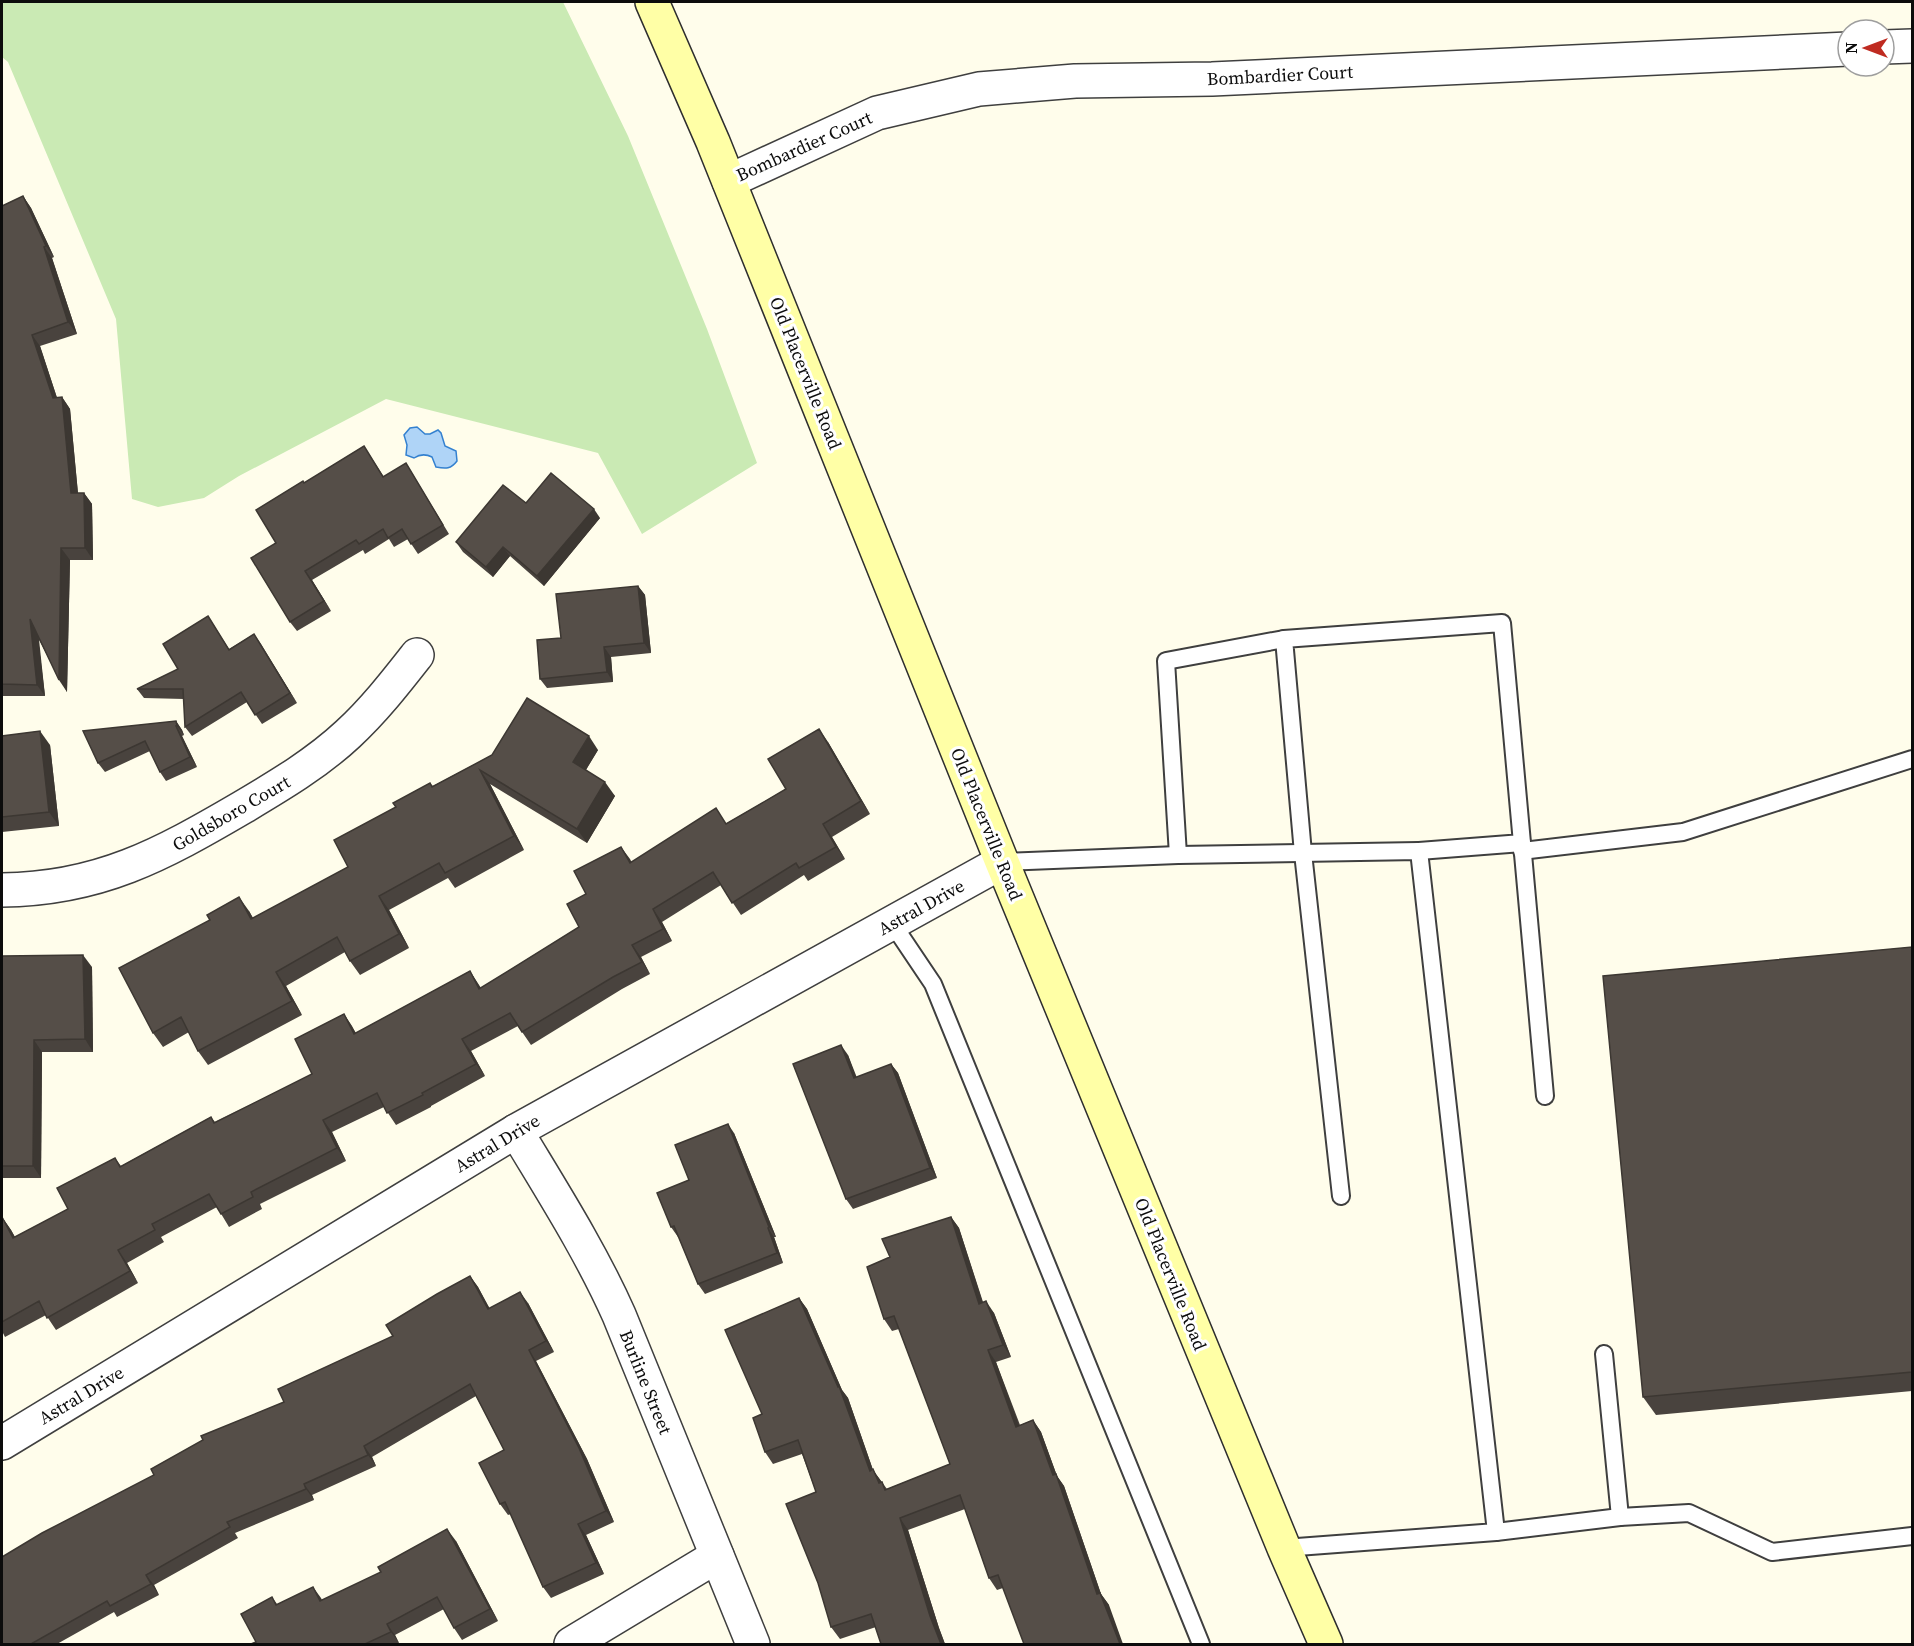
<svg xmlns="http://www.w3.org/2000/svg" width="1914" height="1646" viewBox="0 0 1914 1646" font-family="'Source Serif 4',serif">
<style>
.green{fill:#caeab4}
.water{fill:#afd4f7;stroke:#3481d0;stroke-width:1.5}
.lines{fill:none;stroke-linecap:round;stroke-linejoin:round}
.lane-casing{stroke:#3f3f3f;stroke-width:20}
.street-casing{stroke:#3f3f3f;stroke-width:36}
.secondary-casing{stroke:#2e2e2e;stroke-width:36}
.lane{stroke:#fff;stroke-width:16}
.street{stroke:#fff;stroke-width:33}
.secondary{stroke:#ffffa6;stroke-width:33}
.wall{fill:#49433e}
.shaded-wall{fill:#3c3732}
.building{fill:#554e48;stroke:#3c3732;stroke-width:1.5}
.labels{text-anchor:middle;dominant-baseline:central;stroke-width:6;stroke-linejoin:round;paint-order:stroke}
.street-label{font-size:18px;fill:#0c0c0c;stroke:#fff}
</style>
<rect width="100%" height="100%" fill="#fffdeb"/>
<path class="green" d="M2,2H563L628,136L707,329L757,463L642,534L598,453L386,399L239,476L204,498L158,507L132,499L116,319L8,62L2,57Z"/>
<path class="water" d="M417,427L425,434H430L438,430L441,433L445,446L456,451L457,461C451,469 446,469 436,467L432,457C426,454 420,454 414,458L406,455L407,445L404,435L410,428Z"/>
<g class="lines">
<g class="lane-casing">
<g id="lane">
<path d="M1522,843L1545,1096"/>
<path d="M1522,851L1683,832L1912,759"/>
<path d="M1178,855L1166,661L1284,639"/>
<path d="M1002,862L1178,855L1419,851L1496,1532L1284,1548"/>
<path d="M892,923L933,984L1201,1644"/>
<path d="M1341,1196L1303,853L1284,639L1502,623L1522,843L1419,851"/>
<path d="M1620,1517L1689,1513L1772,1552L1912,1536"/>
<path d="M1496,1532L1620,1517L1604,1354"/>
</g>
</g>
<g class="street-casing">
<g id="street">
<path d="M1884,47L1912,46"/>
<path d="M729,181L877,113L979,89L1075,81L1212,79L1848,49"/>
<path d="M2,890C99,889 161,855 243,807C280,785 317,763 348,734C374,710 395,683 417,655"/>
<path d="M516,1131C552,1191 590,1250 619,1315L753,1644"/>
<path d="M2,1443L516,1131L1002,862"/>
<path d="M571,1644L717,1556"/>
</g>
</g>
<g class="secondary-casing">
<path id="secondary" d="M652,2L713,142L1002,862L1284,1548L1326,1644"/>
</g>
<use href="#lane" class="lane"/>
<use href="#street" class="street"/>
<use href="#secondary" class="secondary"/>
</g>
<g class="wall">
<path d="M23,196L31,208L54,257L52,258L77,334L40,346L57,398L62,397L70,409L78,493H84L92,504L93,560H70L67,692L38,638L45,696H2V206Z"/>
<path d="M364,446L384,477L406,463L449,534L418,554L408,539L394,547L389,539L365,554L363,550L312,580L331,611L297,631L290,622L276,543L304,483Z"/>
<path d="M526,503L600,518L544,586L510,556L493,577L463,552L456,542Z"/>
<path d="M638,586L645,595L651,653L611,657L613,682L547,688L540,679L561,638Z"/>
<path d="M208,616L229,649L254,634L297,703L262,724L247,702L192,736L185,727L184,699L144,698L137,689L178,669Z"/>
<path d="M176,721L182,730L184,735L182,736L197,767L166,781L160,772L150,751L105,772L98,763Z"/>
<path d="M2,736L50,745L59,826L2,832Z"/>
<path d="M828,742L870,814L832,837L845,859L808,881L804,875L741,915L721,885L662,922L672,941L641,957L650,974L622,989L531,1045L518,1026L471,1051L485,1076L431,1106V1107L396,1125L384,1107L332,1132L346,1161L260,1204L262,1209L229,1227L217,1207L161,1237L164,1242L127,1263L138,1283L56,1330L46,1315L5,1337L2,1331V1217L11,1230L15,1237L68,1209L115,1158L121,1166L211,1117L215,1122L312,1074L344,1014L356,1033L470,971L481,988L579,927L586,894L621,847L631,862L727,823L786,789Z"/>
<path d="M598,750L586,770L615,796L587,843L490,784L524,850L455,888L448,878L389,910L409,948L360,975L350,961L345,952L286,986L302,1015L208,1065L198,1051L189,1032L163,1047L153,1033L210,920L249,911L253,918L348,867L396,807L430,783L433,786L492,755Z"/>
<path d="M1912,947V1391L1656,1415L1643,1397Z"/>
<path d="M2,956L92,967L93,1052H42L41,1178H2Z"/>
<path d="M848,1055L856,1078L891,1064L898,1073L937,1178L853,1209L846,1199Z"/>
<path d="M734,1133L776,1237H774L783,1263L705,1294L698,1284L678,1236V1237L671,1227L689,1180Z"/>
<path d="M951,1217L959,1228L983,1302L994,1313L1011,1357L996,1362L1020,1425L1033,1420L1041,1432L1057,1476L1064,1486L1101,1594L1109,1605L1003,1588L997,1590L989,1578L965,1509L908,1530L939,1628L945,1644H881L876,1627L840,1639L831,1627L816,1492L802,1454L773,1464L765,1452L762,1414L799,1298L807,1309L842,1390L848,1398L873,1470L887,1489L950,1464L899,1329L892,1331L884,1319L890,1257Z"/>
<path d="M470,1276L478,1287L489,1308L528,1303L554,1352L536,1361L587,1459L614,1522L586,1535L604,1574L551,1598L543,1587L511,1514L508,1515L500,1504L504,1450L476,1396L372,1457L376,1466L312,1495L314,1500L235,1533L238,1538L154,1585L159,1595L117,1617L114,1612L57,1644H2L154,1475L284,1402L393,1336Z"/>
<path d="M456,1541L498,1621L462,1640L454,1628L444,1609L395,1635L399,1643L396,1644H251L256,1642L272,1597L277,1604L322,1600Z"/>
</g>
<g class="shaded-wall">
<path d="M23,196L31,208L54,257L46,246Z"/>
<path d="M44,247L52,258L77,334L68,322Z"/>
<path d="M32,335L40,346L61,410L53,398Z"/>
<path d="M62,397L70,409L79,505L71,493Z"/>
<path d="M84,493L92,504L93,560L85,548Z"/>
<path d="M594,509L600,518L544,586L537,576Z"/>
<path d="M503,547L510,556L493,577L486,567Z"/>
<path d="M61,548L70,560L67,692L59,680Z"/>
<path d="M305,571L312,580L331,611L324,601Z"/>
<path d="M638,586L645,595L651,653L644,643Z"/>
<path d="M30,619L38,630L45,696L37,685Z"/>
<path d="M254,634L261,644L297,703L290,693Z"/>
<path d="M604,647L611,657L613,682L607,672Z"/>
<path d="M176,721L182,730L184,735L177,726Z"/>
<path d="M176,726L182,736L197,767L190,757Z"/>
<path d="M819,729L828,742L870,814L861,801Z"/>
<path d="M40,731L50,745L59,826L49,812Z"/>
<path d="M589,736L598,750L582,776L573,762Z"/>
<path d="M480,770L490,784L524,850L514,836Z"/>
<path d="M605,782L615,796L587,843L577,829Z"/>
<path d="M823,824L832,837L845,859L836,847Z"/>
<path d="M621,847L630,859L638,875L630,863Z"/>
<path d="M379,896L389,910L409,948L399,934Z"/>
<path d="M239,897L249,911L261,933L251,919Z"/>
<path d="M653,909L662,922L672,941L663,929Z"/>
<path d="M632,945L641,957L650,974L642,962Z"/>
<path d="M83,955L92,967L93,1052L85,1039Z"/>
<path d="M470,971L478,984L488,1001L479,989Z"/>
<path d="M276,972L286,986L302,1015L292,1001Z"/>
<path d="M344,1014L352,1026L362,1046L354,1034Z"/>
<path d="M462,1039L471,1051L485,1076L476,1064Z"/>
<path d="M34,1040L42,1052L41,1178L33,1166Z"/>
<path d="M841,1045L848,1055L861,1088L854,1078Z"/>
<path d="M891,1064L898,1073L937,1178L930,1168Z"/>
<path d="M323,1120L332,1132L346,1161L337,1148Z"/>
<path d="M728,1124L734,1133L776,1237L769,1227Z"/>
<path d="M2,1217L11,1230L22,1250L13,1238Z"/>
<path d="M951,1217L959,1228L987,1316L979,1304Z"/>
<path d="M768,1228L774,1237L783,1263L777,1253Z"/>
<path d="M118,1250L127,1263L138,1283L130,1271Z"/>
<path d="M470,1276L478,1287L496,1320L488,1309Z"/>
<path d="M520,1292L528,1303L554,1352L546,1341Z"/>
<path d="M799,1298L807,1309L842,1390L848,1398L873,1470L881,1481L887,1495L870,1471L838,1387Z"/>
<path d="M986,1301L994,1313L1011,1357L1003,1345Z"/>
<path d="M529,1350L536,1361L587,1459L614,1522L606,1511Z"/>
<path d="M988,1350L996,1362L1024,1439L1016,1427Z"/>
<path d="M1033,1420L1041,1432L1057,1476L1064,1486L1101,1594L1109,1605L1123,1644H1120L1097,1594Z"/>
<path d="M364,1446L372,1457L376,1466L368,1455Z"/>
<path d="M304,1484L312,1495L314,1500L306,1489Z"/>
<path d="M900,1518L908,1530L939,1628L945,1644H941L930,1616Z"/>
<path d="M578,1524L586,1535L604,1574L596,1563Z"/>
<path d="M447,1529L456,1541L498,1621L490,1609Z"/>
<path d="M146,1575L154,1585L159,1595L151,1584Z"/>
<path d="M313,1587L321,1598L328,1612L320,1601Z"/>
<path d="M387,1624L395,1635L399,1643L391,1632Z"/>
</g>
<g class="building">
<path d="M23,196L46,246L44,247L68,322L32,335L53,398L62,397L71,493H84L85,548H61L59,680L30,619L37,685L2,684V206Z"/>
<path d="M364,446L383,477L406,463L443,525L411,544L402,529L388,538L383,529L359,544L356,540L305,571L324,601L290,622L251,558L276,543L256,510L303,481L304,483Z"/>
<path d="M551,473L594,509L537,576L503,547L486,567L456,542L503,485L526,503Z"/>
<path d="M638,586L644,643L604,647L607,672L540,679L537,640L561,638L556,594Z"/>
<path d="M208,616L229,650L254,634L290,693L255,715L241,692L185,727L183,689H137L178,669L163,644Z"/>
<path d="M527,698L589,736L573,762L605,782L577,829L480,770L514,836L445,873L439,863L379,896L399,934L350,961L337,937L276,972L292,1001L198,1051L181,1017L153,1033L119,968L210,920L207,915L239,897L251,919L348,867L334,840L396,807L393,803L430,783L432,787L492,755Z"/>
<path d="M176,721L177,726H176L190,757L160,772L145,741L98,763L83,731Z"/>
<path d="M819,729L861,801L823,824L836,847L799,868L796,863L732,903L713,872L653,909L663,929L632,945L642,962L613,977L522,1032L510,1013L462,1039L476,1064L422,1093L423,1095L387,1113L377,1093L323,1120L337,1148L251,1192L253,1197L221,1214L209,1194L152,1224L155,1230L118,1250L130,1271L47,1318L39,1301L2,1322V1217L13,1238L68,1209L57,1188L115,1158L120,1167L211,1117L214,1123L312,1074L295,1039L344,1014L354,1034L470,971L479,989L579,927L567,904L586,894L574,871L621,847L630,863L716,808L726,824L786,789L768,759Z"/>
<path d="M40,731L49,812L2,817V736Z"/>
<path d="M1912,947V1372L1643,1397L1603,976Z"/>
<path d="M83,955L85,1039L34,1040L33,1166H2V956Z"/>
<path d="M841,1045L854,1078L891,1064L930,1168L846,1199L793,1064Z"/>
<path d="M728,1124L769,1227L768,1228L777,1253L698,1284L674,1226L671,1227L657,1193L689,1180L675,1145Z"/>
<path d="M951,1217L979,1304L986,1301L1003,1345L988,1350L1016,1427L1033,1420L1053,1475L1056,1474L1097,1594L1100,1593L1120,1644H1024L998,1575L989,1578L960,1495L900,1518L930,1616L941,1644H881L871,1614L831,1627L818,1583L786,1504L816,1492L798,1440L765,1452L753,1418L762,1414L725,1330L799,1298L838,1387L839,1386L870,1471L873,1469L879,1483L882,1482L885,1490L950,1464L894,1316L884,1319L867,1267L890,1257L882,1239Z"/>
<path d="M470,1276L488,1309L520,1292L546,1341L529,1350L579,1448L606,1511L578,1524L596,1563L543,1587L505,1502L500,1504L479,1463L504,1450L470,1384L364,1446L368,1455L304,1484L306,1489L227,1522L230,1527L146,1575L151,1584L110,1606L107,1601L31,1644H2V1557L42,1533L154,1475L151,1469L203,1440L201,1436L284,1402L278,1389L393,1336L386,1325L437,1294Z"/>
<path d="M447,1529L490,1609L454,1628L437,1597L387,1624L391,1632L365,1644H251L256,1642L241,1614L272,1597L276,1605L313,1587L320,1601L381,1572L378,1567Z"/>
</g>
<g class="labels">
<g class="street-label">
<text transform="translate(1280 75) rotate(-3)">Bombardier Court</text>
<text transform="translate(804 146) rotate(-24)">Bombardier Court</text>
<text transform="translate(806 373) rotate(68)">Old Placerville Road</text>
<text transform="translate(231 813) rotate(-30)">Goldsboro Court</text>
<text transform="translate(987 824) rotate(68)">Old Placerville Road</text>
<text transform="translate(921 907) rotate(-29)">Astral Drive</text>
<text transform="translate(497 1143) rotate(-31)">Astral Drive</text>
<text transform="translate(1171 1274) rotate(68)">Old Placerville Road</text>
<text transform="translate(646 1382) rotate(68)">Burline Street</text>
<text transform="translate(81 1395) rotate(-31)">Astral Drive</text>
</g>
</g>
<rect width="1914" height="1646" fill="none" stroke="#0c0c0c" stroke-width="6"/>
<g transform="translate(1866 48) rotate(270)"><circle r="28" fill="#ffffff" stroke="#9e9e9e" stroke-width="1.5"/>
<path d="M0-4.5L10 22L0 15L-10 22Z" fill="#bf2b21"/>
<text y="-9" font-size="16" font-weight="bold" text-anchor="middle" fill="#0c0c0c">N</text>
</g>
</svg>
